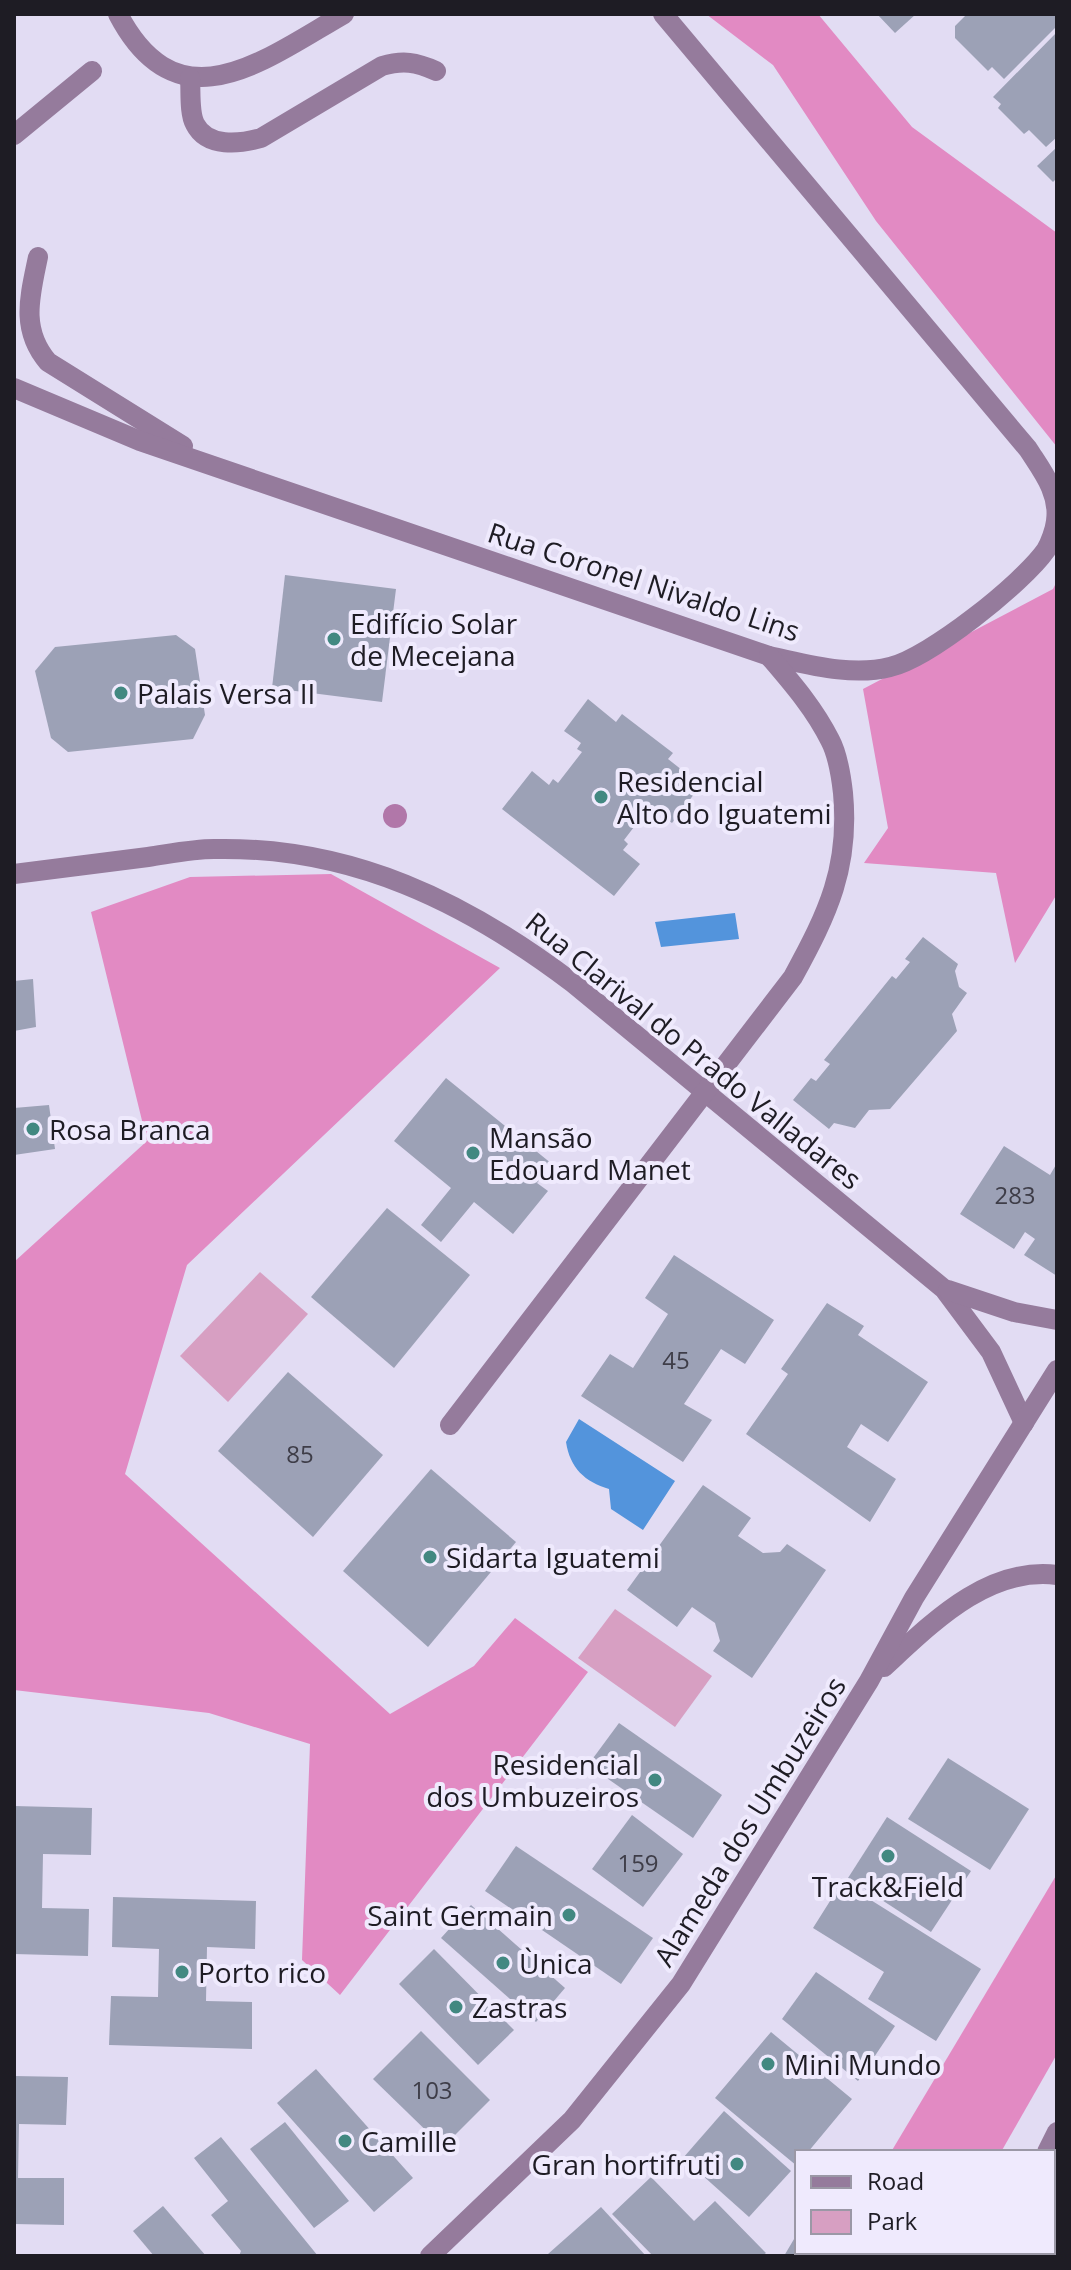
<svg xmlns="http://www.w3.org/2000/svg" width="1071" height="2270" viewBox="0 0 1071 2270" font-family="'Open Sans',sans-serif">
<style>
.green{fill:#d79fc2}
.forest{fill:#e28ac3}
.water{fill:#5394dc}
.building{fill:#9ca1b6}
.lines{fill:none;stroke-linecap:round;stroke-linejoin:round}
.minor{stroke:#957b9c;stroke-width:20}
.tree{fill:#b177a9}
.poi-dot{fill:#428881;stroke:#efeafd;stroke-width:3}
.labels{text-anchor:middle;dominant-baseline:central;stroke-width:8;stroke-linejoin:round;paint-order:stroke}
.number-label{font-size:24px;fill:#3e3d48}
.street-label{font-size:28px;fill:#1e1c24;stroke:#efeafd}
.poi-label{font-size:28px;fill:#1e1c24;stroke:#efeafd;text-anchor:start}
</style>
<rect width="100%" height="100%" fill="#e2dcf3"/>
<g class="green">
<path d="M260,1272L308,1314L228,1402L180,1356Z"/>
<path d="M615,1609L712,1676L675,1727L578,1658Z"/>
</g>
<g class="forest">
<path d="M706,14H818L912,127L1057,233V447L876,221L773,65Z"/>
<path d="M1057,581V894L1015,963L996,873L864,863L888,828L863,689L1053,589Z"/>
<path d="M331,874L500,968L187,1265L125,1474L390,1714L474,1666L515,1618L588,1672L340,1995L302,1960L310,1744L209,1713L14,1690V1262L147,1141L91,912L190,877Z"/>
<path d="M1057,1874V2054L1001,2152H891Z"/>
</g>
<g class="water">
<path d="M735,913L739,939L661,947L655,922Z"/>
<path d="M579,1419L675,1481L643,1530L611,1509L609,1489C585,1482 570,1468 566,1442Z"/>
</g>
<g class="building">
<path d="M877,14H916L895,33Z"/>
<path d="M967,14H1057V26L1004,79L992,67L988,71L955,38V26Z"/>
<path d="M1057,32V137L1046,147L1029,130L1024,134L998,108L1001,104L993,97Z"/>
<path d="M1057,147V178L1053,182L1037,166Z"/>
<path d="M285,575L396,589L382,702L272,688Z"/>
<path d="M176,635L195,649L205,715L193,739L68,752L51,738L35,671L55,647Z"/>
<path d="M588,699L616,722L622,714L673,753L668,759L701,785L672,823L656,811L653,815L647,810L624,840L628,844L623,850L640,864L614,896L502,809L532,771L549,785L553,779L558,783L582,752L577,749L581,743L564,731Z"/>
<path d="M923,937L958,964L955,971L959,987L967,993L952,1014L957,1031L890,1109L869,1110L855,1128L834,1123L829,1129L793,1100L811,1078L816,1081L830,1064L824,1060L892,976L896,979L910,962L905,959Z"/>
<path d="M33,979L36,1027L14,1031V981Z"/>
<path d="M446,1078L552,1164L537,1183L548,1191L513,1234L474,1202L441,1242L421,1225L451,1188L394,1141Z"/>
<path d="M49,1105L55,1149L14,1155V1108Z"/>
<path d="M1004,1146L1050,1175L1057,1163V1276L1024,1255L1035,1239L1025,1232L1014,1249L960,1214Z"/>
<path d="M387,1208L470,1275L394,1368L311,1297Z"/>
<path d="M674,1255L774,1320L745,1364L721,1349L684,1404L712,1420L683,1462L581,1396L610,1354L633,1368L668,1314L645,1298Z"/>
<path d="M827,1303L864,1326L858,1335L928,1382L888,1442L861,1424L847,1447L896,1479L870,1522L746,1434L788,1374L781,1369Z"/>
<path d="M288,1372L383,1455L313,1537L218,1451Z"/>
<path d="M431,1469L516,1542L428,1647L343,1571Z"/>
<path d="M703,1485L751,1518L738,1536L763,1553L780,1552L787,1544L826,1570L752,1678L713,1651L720,1641L715,1623L692,1607L677,1627L627,1590Z"/>
<path d="M619,1723L722,1795L693,1838L588,1765Z"/>
<path d="M948,1758L1029,1809L990,1870L908,1819Z"/>
<path d="M14,1806L92,1808L91,1855L43,1854L42,1908L89,1909L88,1956L14,1954Z"/>
<path d="M632,1815L683,1854L643,1907L592,1869Z"/>
<path d="M887,1817L971,1871L931,1932L848,1878Z"/>
<path d="M516,1846L653,1938L621,1984L485,1891Z"/>
<path d="M842,1882L981,1969L936,2041L868,1999L884,1972L813,1928Z"/>
<path d="M113,1897L256,1901L255,1949L207,1947L206,2001L252,2002V2049L109,2045L111,1996L158,1997L159,1949L112,1947Z"/>
<path d="M471,1905L565,1988L536,2022L441,1938Z"/>
<path d="M434,1949L514,2030L478,2065L399,1984Z"/>
<path d="M816,1972L895,2026L858,2081L782,2019Z"/>
<path d="M421,2031L490,2100L443,2147L373,2079Z"/>
<path d="M771,2032L852,2099L808,2152H797V2166L715,2098Z"/>
<path d="M316,2069L413,2178L374,2212L277,2103Z"/>
<path d="M14,2076L68,2077L66,2125L19,2124L18,2178H64V2225L14,2224Z"/>
<path d="M724,2111L791,2171L749,2217L683,2158Z"/>
<path d="M285,2122L349,2201L314,2228L250,2149Z"/>
<path d="M221,2137L318,2256H239L241,2251L211,2215L228,2201L194,2158Z"/>
<path d="M651,2177L694,2221L715,2201L766,2253L762,2256H653L612,2214Z"/>
<path d="M163,2206L206,2256H154L133,2231Z"/>
<path d="M601,2207L646,2256H550L548,2254Z"/>
<path d="M797,2234V2252H828L835,2256H784Z"/>
</g>
<g class="lines">
<g class="minor">
<path d="M118,14C178,129 264,60 344,14"/>
<path d="M190,78C191,91 189,113 195,124C207,148 240,144 261,138L382,66C403,60 416,62 436,71"/>
<path d="M14,135L92,71"/>
<path d="M38,257C30,296 20,329 48,362L183,446"/>
<path d="M14,388L140,441L769,656C807,664 851,677 890,667C929,658 1023,583 1046,550C1050,543 1055,530 1056,521C1060,493 1042,471 1028,449L663,14"/>
<path d="M14,874C59,868 103,863 148,857C169,854 192,849 214,849C352,846 466,902 573,983L944,1289L991,1352L1024,1423"/>
<path d="M948,1290L1014,1312L1057,1320"/>
<path d="M450,1425L793,977C828,913 850,867 843,793C841,775 838,755 830,740C814,708 792,683 769,656"/>
<path d="M884,1667C931,1624 987,1566 1057,1575"/>
<path d="M1047,2152L1057,2132"/>
<path d="M430,2256L572,2120L681,1984L869,1681L914,1598L1057,1370"/>
<path d="M996,2256L998,2252"/>
</g>
</g>
<circle class="tree" cx="395" cy="816" r="12"/>
<g class="poi-dot">
<circle cx="334" cy="639" r="8"/>
<circle cx="121" cy="693" r="8"/>
<circle cx="601" cy="797" r="8"/>
<circle cx="33" cy="1129" r="8"/>
<circle cx="473" cy="1153" r="8"/>
<circle cx="430" cy="1557" r="8"/>
<circle cx="655" cy="1780" r="8"/>
<circle cx="888" cy="1856" r="8"/>
<circle cx="569" cy="1915" r="8"/>
<circle cx="503" cy="1963" r="8"/>
<circle cx="182" cy="1972" r="8"/>
<circle cx="456" cy="2007" r="8"/>
<circle cx="768" cy="2064" r="8"/>
<circle cx="345" cy="2141" r="8"/>
<circle cx="737" cy="2164" r="8"/>
</g>
<g class="labels">
<g class="number-label">
<text x="1015" y="1194">283</text>
<text x="676" y="1359">45</text>
<text x="300" y="1453">85</text>
<text x="638" y="1862">159</text>
<text x="432" y="2089">103</text>
</g>
<g class="street-label">
<text transform="translate(644 581) rotate(18)">Rua Coronel Nivaldo Lins</text>
<text transform="translate(694 1050) rotate(39)">Rua Clarival do Prado Valladares</text>
<text transform="translate(749 1821) rotate(-58)">Alameda dos Umbuzeiros</text>
</g>
<g class="poi-label">
<text x="350" y="623">Edifício Solar<tspan x="350" dy="32">de Mecejana</tspan></text>
<text x="137" y="693">Palais Versa II</text>
<text x="617" y="781">Residencial<tspan x="617" dy="32">Alto do Iguatemi</tspan></text>
<text x="49" y="1129">Rosa Branca</text>
<text x="489" y="1137">Mansão<tspan x="489" dy="32">Edouard Manet</tspan></text>
<text x="446" y="1557">Sidarta Iguatemi</text>
<text x="639" y="1764" text-anchor="end">Residencial<tspan x="639" dy="32">dos Umbuzeiros</tspan></text>
<text x="888" y="1886" text-anchor="middle">Track&amp;Field</text>
<text x="553" y="1915" text-anchor="end">Saint Germain</text>
<text x="519" y="1963">Ùnica</text>
<text x="198" y="1972">Porto rico</text>
<text x="472" y="2007">Zastras</text>
<text x="784" y="2064">Mini Mundo</text>
<text x="361" y="2141">Camille</text>
<text x="721" y="2164" text-anchor="end">Gran hortifruti</text>
</g>
</g>
<rect width="1071" height="2270" fill="none" stroke="#1e1c24" stroke-width="32"/>
<rect x="795" y="2150" width="260" height="104" fill="#efeafd" stroke="#9b98a6" stroke-width="2"/>
<rect x="811" y="2176" width="40" height="12" fill="#957b9c" stroke="#9b98a6" stroke-width="2"/>
<text x="867" y="2190" font-size="24" fill="#1e1c24">Road</text>
<rect x="811" y="2210" width="40" height="24" fill="#d79fc2" stroke="#9b98a6" stroke-width="2"/>
<text x="867" y="2230" font-size="24" fill="#1e1c24">Park</text>
</svg>
